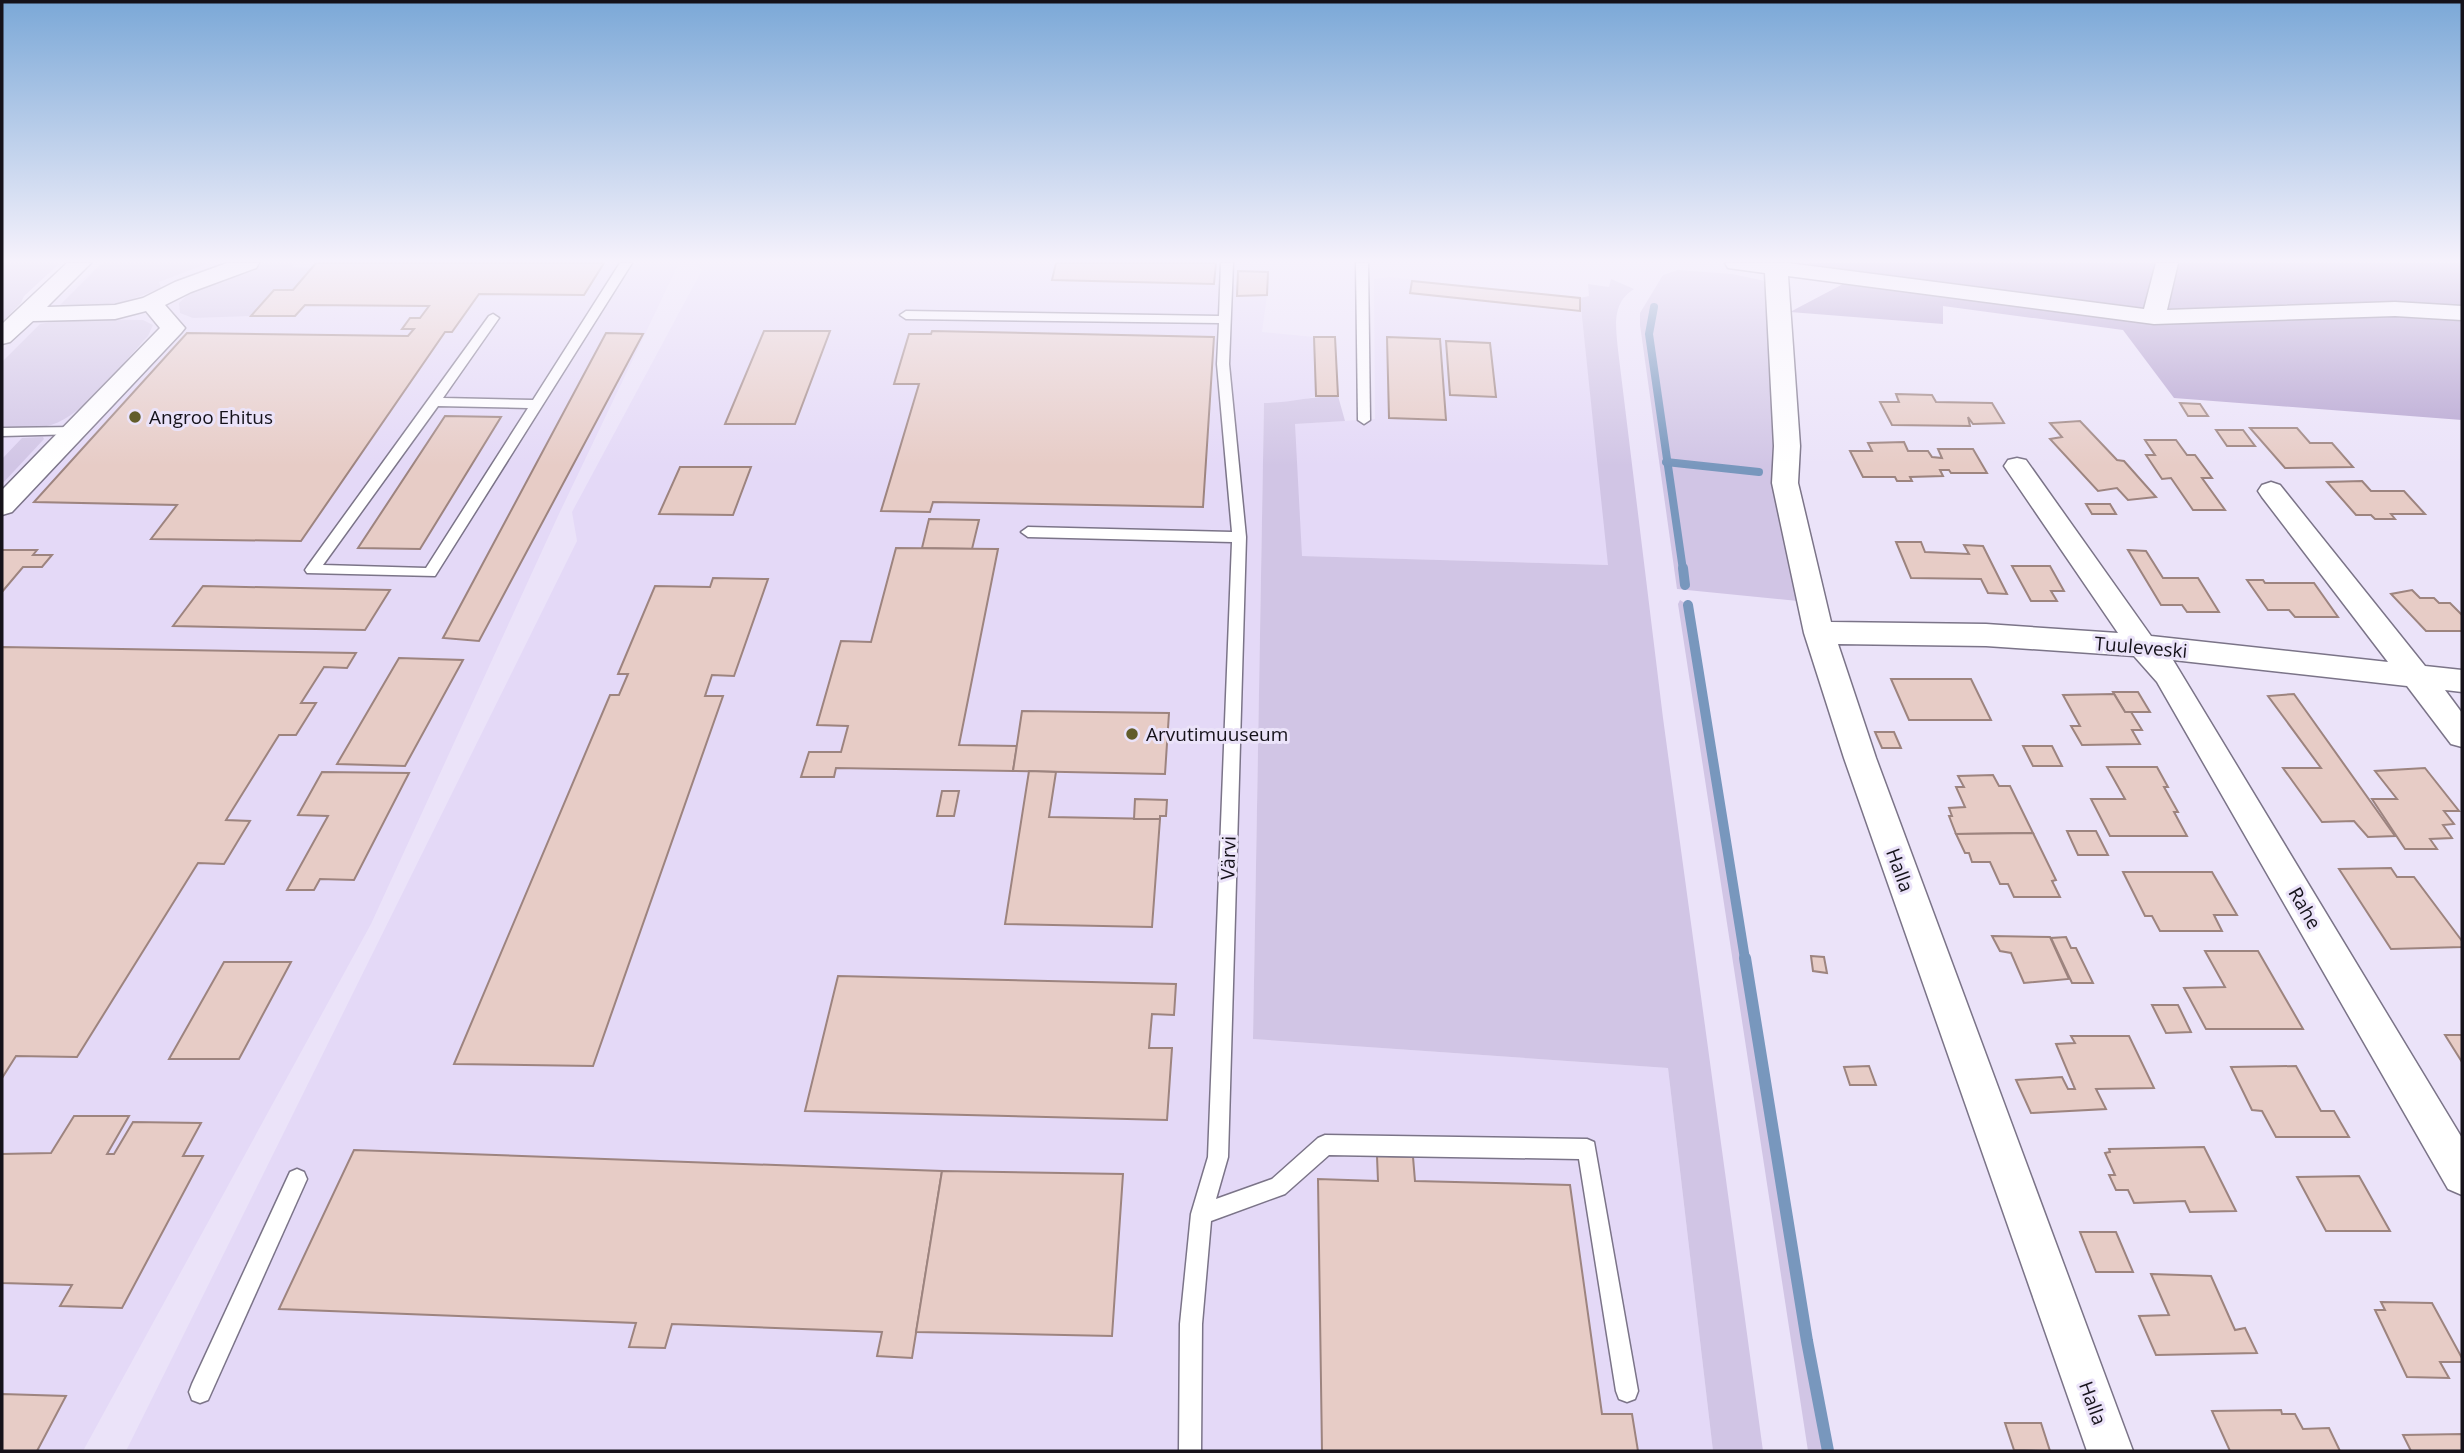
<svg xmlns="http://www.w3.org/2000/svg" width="2464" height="1453" viewBox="0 0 2464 1453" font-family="'Open Sans',sans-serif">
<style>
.built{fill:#e4d9f7}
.green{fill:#d1c5e5}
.forest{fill:#b4a2cf}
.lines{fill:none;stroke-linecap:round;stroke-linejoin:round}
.stream-far2{stroke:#7897bd;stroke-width:8}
.stream-far1{stroke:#7897bd;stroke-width:10}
.stream{stroke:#7897bd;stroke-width:12}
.building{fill:#e7ccc6;stroke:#9d847f;stroke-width:2}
.lane-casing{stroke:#7b7488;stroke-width:3}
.street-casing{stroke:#7b7488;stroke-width:3}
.lane{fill:#fff;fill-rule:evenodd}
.street{fill:#fff;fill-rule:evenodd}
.poi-dot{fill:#625d2a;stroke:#ebe3f9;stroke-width:2.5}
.labels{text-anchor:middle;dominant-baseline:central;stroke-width:6;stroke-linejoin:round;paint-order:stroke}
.poi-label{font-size:19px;fill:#15121a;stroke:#ebe3f9;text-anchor:start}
.street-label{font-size:19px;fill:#15121a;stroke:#ebe3f9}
</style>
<rect width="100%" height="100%" fill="#ebe3f9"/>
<g class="built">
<path d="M103,263H679L558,516L371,924L83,1451H2V350L47,306Z"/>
<path d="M694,263H1216L1214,284L1237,285L1238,295H1267L1262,332L1314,337L1316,396L1292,403H1264L1253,1039L1668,1068L1713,1451H126L577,541L572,512L702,270Z"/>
<path d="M1390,277L1580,298L1609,565L1301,556L1294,424L1375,419L1374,279Z"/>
</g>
<g class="green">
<path d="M2,263H60L24,296L21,303L2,322Z"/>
<path d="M102,263H209L159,282L161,288C129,301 94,314 59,306Z"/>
<path d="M263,263H295L292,267L312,268L293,290H274L251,316L193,318L180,313L179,303L194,289Z"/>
<path d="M1678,270L1732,274L1765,281L1798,601L1677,589L1640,325V313L1663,275Z"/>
<path d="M1611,279L1634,289C1611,303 1616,328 1618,350L1663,718L1763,1451H1713L1668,1068L1253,1039L1264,403C1289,403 1312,396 1338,396L1345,421L1295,424L1302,556L1608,565L1580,298L1589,296L1588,284L1609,287Z"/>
<path d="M67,319L143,320L153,325L148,336C124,361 84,416 51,425C36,429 17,426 2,426V362L40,324Z"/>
<path d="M43,437L44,439L2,484V459L22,438Z"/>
<path d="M1680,600L1688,605L1807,1341L1828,1451H1808L1678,604Z"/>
</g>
<path class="forest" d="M1807,263H2462V420L2174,398L2123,330L1943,306V324L1790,312L1843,284Z"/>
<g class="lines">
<g class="stream-far2">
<path d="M1654,307L1649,334L1683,570"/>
<path d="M1666,462L1759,472"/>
</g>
<g class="stream-far1">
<path d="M1683,568L1685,585"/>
<path d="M1688,605L1745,959"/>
</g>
<path class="stream" d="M1745,958L1807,1341L1828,1451"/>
</g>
<g class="building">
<path d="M316,263H604L584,295L479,294L452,332H445L301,541L151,539L177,505L34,502L187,333L408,336L414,329H402L410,318H420L429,306L305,305L295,316H251L274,290H293Z"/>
<path d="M1056,263H1216L1214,284L1052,280Z"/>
<path d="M1238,271L1268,272L1267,295L1237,296Z"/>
<path d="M1412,281L1580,298V311L1410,293Z"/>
<path d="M764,331H830L795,424H725Z"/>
<path d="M932,331L1214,337L1203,507L933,502L930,512L881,511L919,384H894L909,334H931Z"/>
<path d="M606,333L643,334L479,641L443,638Z"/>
<path d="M1314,337H1335L1338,396H1316Z"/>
<path d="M1387,337L1440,339L1446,420L1389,418Z"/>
<path d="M1446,341L1490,343L1496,397L1450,395Z"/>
<path d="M1896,394L1932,395L1936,402L1992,403L2004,423L1973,424L1968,417L1970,426L1892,425L1880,402H1899Z"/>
<path d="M2180,403L2200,404L2208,416H2188Z"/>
<path d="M445,416L501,417L420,549L358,548Z"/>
<path d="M2080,421L2117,460L2124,461L2156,497L2128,500L2117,488L2098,491L2050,439L2062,437L2050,423Z"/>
<path d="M2250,428H2297L2310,443H2332L2353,467L2285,468Z"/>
<path d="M2216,430H2243L2255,446H2227Z"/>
<path d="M2145,440H2176L2187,455H2195L2212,478H2202L2225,510H2193L2171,478L2162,479L2146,455H2155Z"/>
<path d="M1904,442L1908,451H1928L1932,457L1942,458L1938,449H1973L1987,473H1951L1949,470H1940L1943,476L1910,477L1912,481H1897L1895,477H1863L1850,451H1872L1868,443Z"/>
<path d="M680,467H751L733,515L659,514Z"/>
<path d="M2362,481L2371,491H2404L2425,514H2391L2395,519H2375L2371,515H2356L2327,482Z"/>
<path d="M2086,504H2110L2116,514H2092Z"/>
<path d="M929,519L979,520L972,549L922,548Z"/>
<path d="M1896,542H1921L1925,552L1969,554L1964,545L1983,546L2007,594L1988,593L1981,579L1911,578Z"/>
<path d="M896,548L998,549L959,745L1017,746L1013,771L836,768L834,777H801L809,752H841L848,726L817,725L841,641L871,642Z"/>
<path d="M2,550H37L33,555H52L42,567H23L2,592Z"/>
<path d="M2128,550L2146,551L2163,578H2198L2219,612H2187L2182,605H2161Z"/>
<path d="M2012,566H2050L2064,591H2051L2057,601H2031Z"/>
<path d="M713,578L768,579L734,676L712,675L705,696H723L593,1066L454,1064L610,695H619L628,674H618L655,586L710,587Z"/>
<path d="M2247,580H2263L2265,583H2314L2338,617H2295L2289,610H2268Z"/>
<path d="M203,586L390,590L365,630L173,626Z"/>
<path d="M2412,590L2420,598H2434L2439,603H2450L2462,615V631H2426L2391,594Z"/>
<path d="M2,647L356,653L347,668L324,667L301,703H316L296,735H279L226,820L250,821L224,864L198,863L77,1057L16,1056L2,1078Z"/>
<path d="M399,658L463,660L405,766L337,764Z"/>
<path d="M1891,679H1971L1991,720H1909Z"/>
<path d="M2113,692H2138L2150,712H2125Z"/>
<path d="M2114,694L2125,712H2131L2142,730H2132L2140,744L2082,745L2071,726H2080L2063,695Z"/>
<path d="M2294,694L2395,836L2368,837L2354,821L2322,822L2283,768H2321L2268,696Z"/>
<path d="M1022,711L1169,713L1165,774L1013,771Z"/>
<path d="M1875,732H1894L1901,748H1882Z"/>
<path d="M2023,746H2052L2062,766H2033Z"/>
<path d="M2107,767H2157L2168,787H2164L2178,812H2174L2187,836H2110L2091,799H2125Z"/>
<path d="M2425,768L2459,811H2444L2454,824L2443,825L2452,838L2430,839L2437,849H2405L2372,799H2397L2375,771Z"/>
<path d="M1029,771L1056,772L1049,817L1160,819L1152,927L1005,924Z"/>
<path d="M322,772L409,773L354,880L320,879L314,890H287L328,816L298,815Z"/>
<path d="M1993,775L1999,786H2010L2033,833L1956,834L1949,816H1952L1949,808L1965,807L1956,787H1964L1958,776Z"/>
<path d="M942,791H959L954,816H937Z"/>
<path d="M1135,799L1167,800L1166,816H1160V819H1134Z"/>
<path d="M2067,831H2096L2108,855H2078Z"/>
<path d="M2033,833L2056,880L2052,881L2060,897H2014L2008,884H2000L1990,862H1972L1969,853H1965L1956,834Z"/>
<path d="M2391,868L2397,877H2414L2462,941V947L2391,949L2339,869Z"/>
<path d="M2123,872H2212L2237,915H2214L2222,931H2160L2152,916H2145Z"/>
<path d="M1992,936L2050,937L2069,979L2024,983L2011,953L2000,951Z"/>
<path d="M2066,937L2071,948H2076L2093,983H2072L2051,938Z"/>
<path d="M2205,951H2258L2303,1029H2206L2184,988L2225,987Z"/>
<path d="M1811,956L1824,957L1827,973L1813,971Z"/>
<path d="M224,962H291L239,1059H169Z"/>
<path d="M838,976L1176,984L1174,1015L1152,1014L1149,1048H1172L1167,1120L805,1111Z"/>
<path d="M2152,1005H2178L2191,1032L2166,1033Z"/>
<path d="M2445,1035H2462V1062Z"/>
<path d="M2071,1036H2129L2154,1088L2096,1089L2106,1109L2031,1113L2016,1080L2062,1077L2068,1089H2075L2056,1044L2075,1043Z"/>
<path d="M1869,1066L1876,1085H1850L1844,1067Z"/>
<path d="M2296,1066L2321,1111H2334L2349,1137H2276L2262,1111L2252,1110L2231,1067Z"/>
<path d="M74,1116H129L107,1154H114L133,1122L201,1123L183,1156H203L122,1308L60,1306L72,1285L2,1283V1154L51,1153Z"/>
<path d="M2204,1147L2236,1211L2190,1212L2185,1201L2134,1203L2128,1190H2116L2109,1175H2115L2105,1153L2110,1152L2109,1149Z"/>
<path d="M354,1150L942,1171L912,1358L877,1356L882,1332L672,1324L665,1348L629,1347L636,1323L279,1309Z"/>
<path d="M1377,1156L1413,1157L1415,1181L1570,1185L1602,1414H1632L1638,1451H1322L1318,1179L1378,1181Z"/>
<path d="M942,1171L1123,1174L1112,1336L916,1332Z"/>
<path d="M2359,1176L2390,1231H2326L2297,1177Z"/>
<path d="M2080,1232H2116L2133,1272H2096Z"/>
<path d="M2151,1274L2211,1276L2235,1330L2245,1328L2257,1353L2156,1355L2139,1316L2169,1315Z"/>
<path d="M2381,1302L2432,1303L2462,1358V1362H2440L2449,1378L2407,1377L2375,1310H2385Z"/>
<path d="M2,1394L66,1396L37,1451H2Z"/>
<path d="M2281,1410L2282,1414H2295L2303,1429L2329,1428L2340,1451H2230L2212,1411Z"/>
<path d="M2005,1423H2041L2050,1451L2014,1450Z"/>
<path d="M2462,1434V1451H2411L2403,1435Z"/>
</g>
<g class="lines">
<g class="lane-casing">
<g id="lane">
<path d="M620,263H632L435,576L307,573L305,570L307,567L489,316L493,314L499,318L443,398L533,400ZM438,406L528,408L426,568L323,565Z"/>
<path d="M1221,263H1233L1229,364L1246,537L1228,1157L1216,1199L1272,1179L1318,1138L1325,1135L1587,1139L1594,1142L1638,1391L1635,1399L1627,1402L1619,1399L1616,1391L1579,1159L1329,1155L1285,1194L1211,1221L1202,1324L1201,1451H1179L1180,1324L1191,1214L1208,1157L1232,542L1028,537L1021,532L1028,527L1232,532L1217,364L1219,323L906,319L900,315L906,311L1219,316Z"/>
<path d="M1356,263H1368L1370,420L1364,424L1358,420Z"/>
<path d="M75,427L80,428V434L2,436V428Z"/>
<path d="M297,1169L304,1172L307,1179L208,1400L200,1403L192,1400L189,1392L192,1384L290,1172Z"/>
</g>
</g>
<g class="street-casing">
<g id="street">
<path d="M67,263H91L47,307L115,305L143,298L175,282L227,263H259L256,268L191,292L165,305L185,328L181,333L12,512L2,515V490L160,328L146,311L115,319L33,321L10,342L2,344V324Z"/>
<path d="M1725,263H1788L2144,309L2156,263H2178L2167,310L2395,302L2462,306V320L2395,316L2154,324L1788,276L1800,446L1798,483L1831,622L1986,624L2118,633L2004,466L2008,460L2017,458L2026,460L2151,636L2388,662L2262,497L2258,491L2262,485L2271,482L2280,485L2425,666L2462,670V692L2445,690L2462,713V747L2451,744L2407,686L2173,660L2462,1138V1195L2448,1189L2157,682L2134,656L1986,646L1838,644L1876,758L2133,1451H2087L1844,758L1804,633L1772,483L1774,446L1765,273L1728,268Z"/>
</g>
</g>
<use href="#lane" class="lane"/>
<use href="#street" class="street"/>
</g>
<linearGradient id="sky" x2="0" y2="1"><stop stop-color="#7ba8d7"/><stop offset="0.56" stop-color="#f6f2fc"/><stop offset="1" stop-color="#f6f2fc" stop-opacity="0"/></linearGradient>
<rect width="2464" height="466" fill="url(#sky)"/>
<g class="poi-dot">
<circle cx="135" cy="417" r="7"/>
<circle cx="1132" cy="734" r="7"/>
</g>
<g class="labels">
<g class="poi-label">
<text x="149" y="417">Angroo Ehitus</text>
<text x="1146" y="734">Arvutimuuseum</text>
</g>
<g class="street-label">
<text transform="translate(2141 647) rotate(5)">Tuuleveski</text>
<text transform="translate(1228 858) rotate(-88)">Värvi</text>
<text transform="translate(1900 870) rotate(70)">Halla</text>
<text transform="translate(2305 908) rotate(60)">Rahe</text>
<text transform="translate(2093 1403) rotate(70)">Halla</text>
</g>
</g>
<rect width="2464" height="1453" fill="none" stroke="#15121a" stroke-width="7"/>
</svg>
